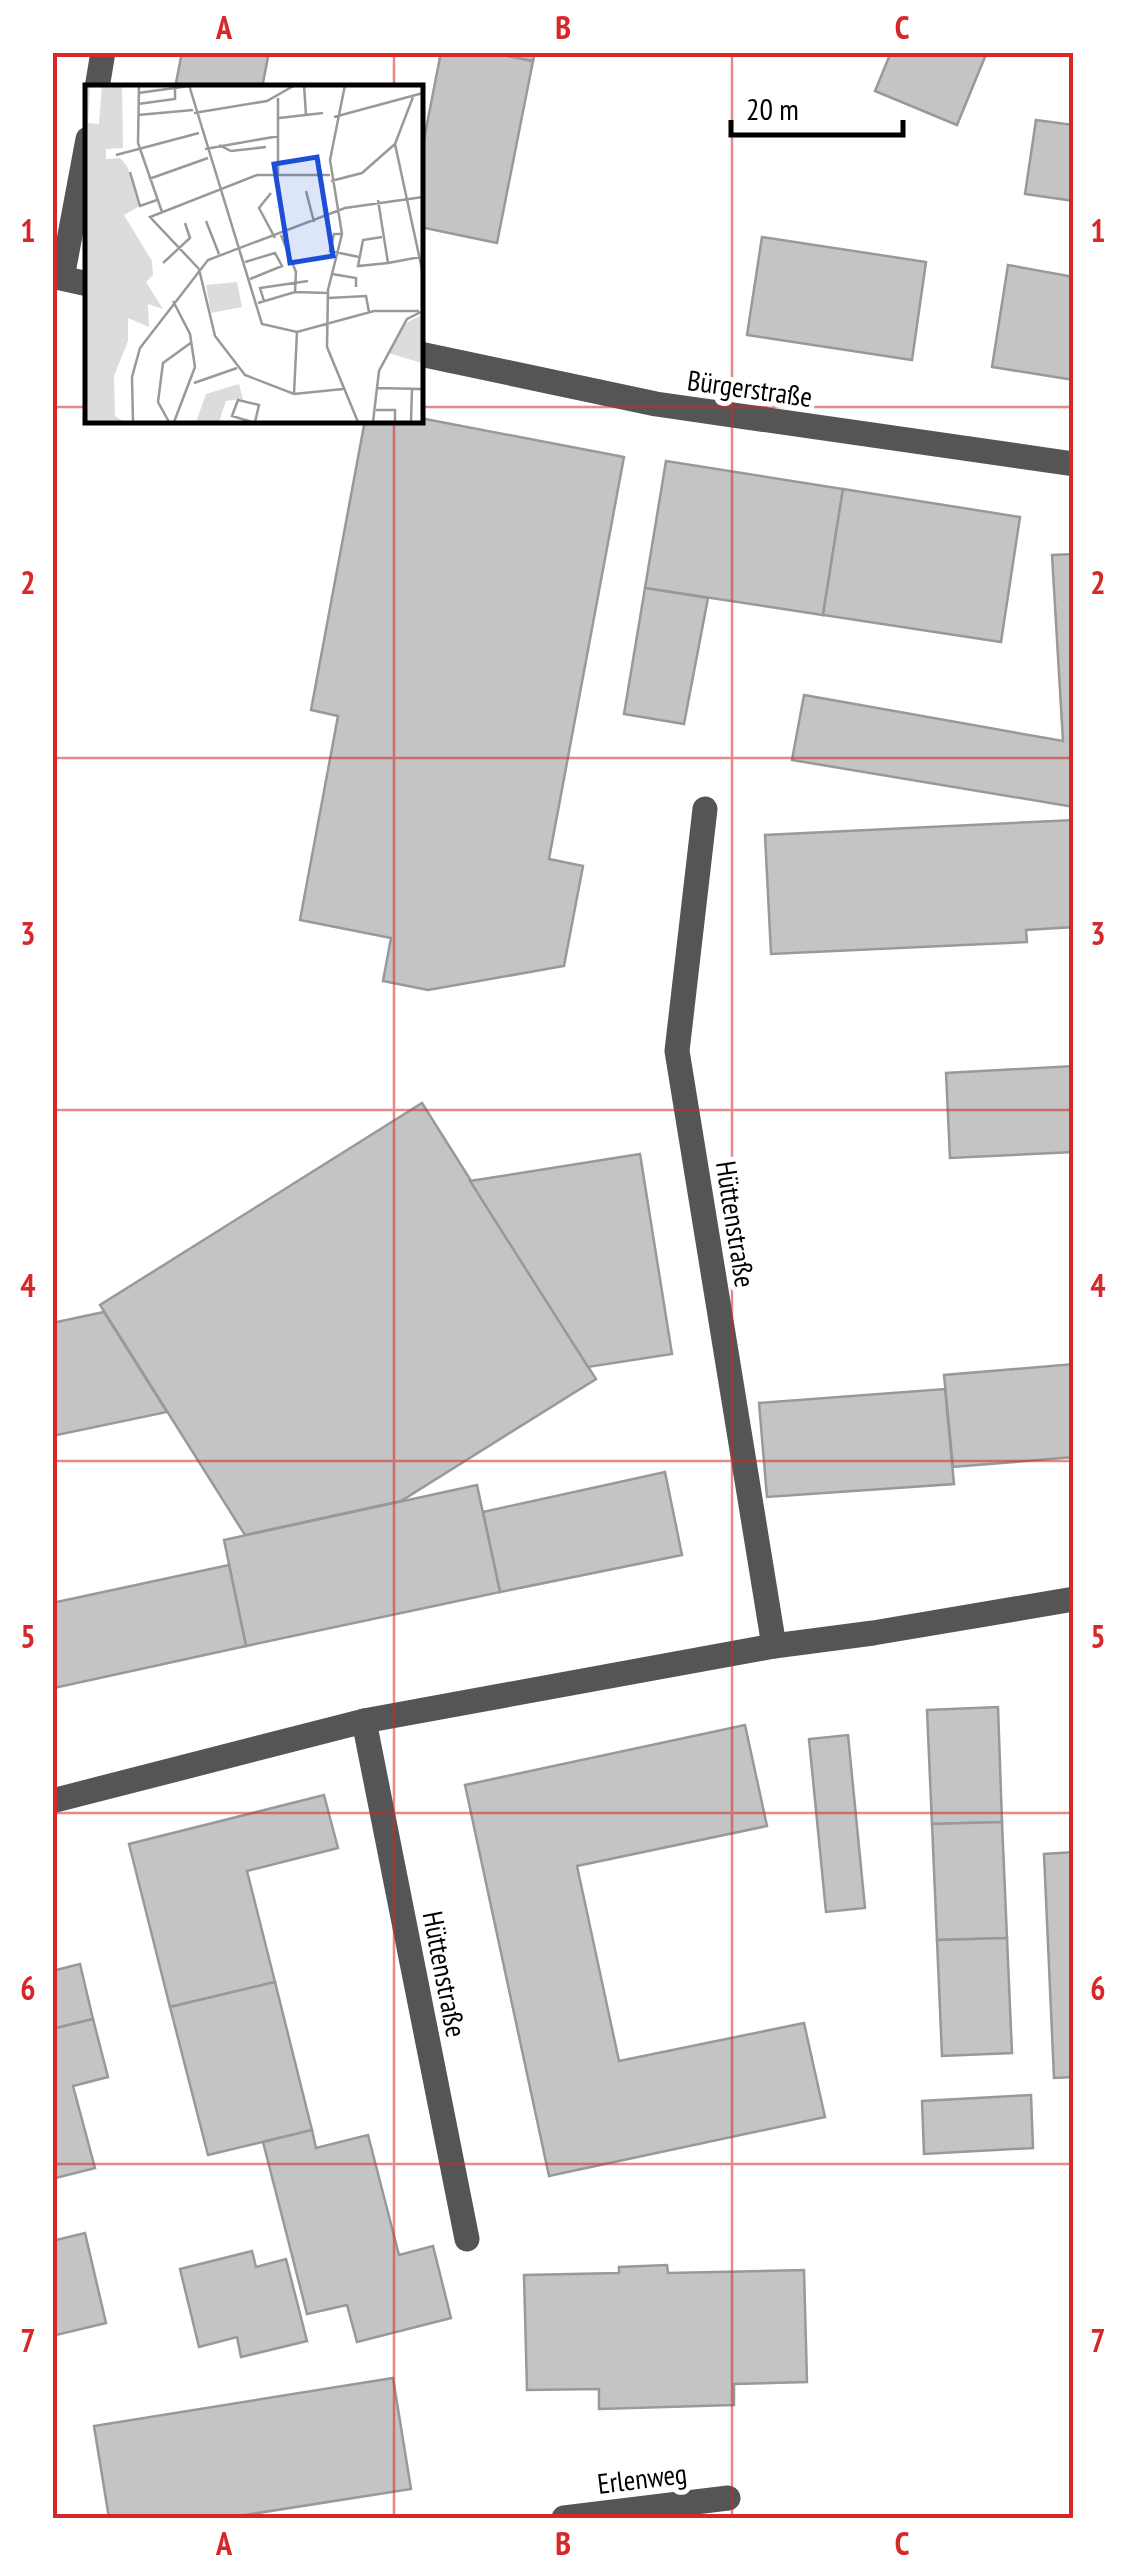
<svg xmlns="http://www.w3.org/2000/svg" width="1126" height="2571" viewBox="0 0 1126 2571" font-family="'PT Sans Narrow',sans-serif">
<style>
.building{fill:#c4c4c4;stroke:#999;stroke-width:2.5}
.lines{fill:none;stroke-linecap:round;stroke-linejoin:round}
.minor{stroke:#555;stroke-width:25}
.grid{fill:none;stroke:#d62828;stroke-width:2.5;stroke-opacity:0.55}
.labels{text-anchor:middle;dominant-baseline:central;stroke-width:10;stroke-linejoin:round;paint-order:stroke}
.street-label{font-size:28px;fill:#000;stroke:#fff}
.inset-road{fill:none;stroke:#999;stroke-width:2.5}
.view{fill:#1d4ed8;fill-opacity:0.15;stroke:#1d4ed8;stroke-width:5}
.inset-edge{fill:none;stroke:#000;stroke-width:5}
.neatline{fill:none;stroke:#d62828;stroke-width:4}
.grid-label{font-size:32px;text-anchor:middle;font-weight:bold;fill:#d62828}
</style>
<rect width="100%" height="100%" fill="#fff"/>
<g class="building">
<path d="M182,52H269L262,88H175Z"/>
<path d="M441,52H489L533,61L497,243L420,227V160Z"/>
<path d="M489,52H535L533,61Z"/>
<path d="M891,52H987L957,125L875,91Z"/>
<path d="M1036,120L1074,125V201L1025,194Z"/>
<path d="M762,237L926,262L912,360L747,335Z"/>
<path d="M1008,265L1074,277V380L992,367Z"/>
<path d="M420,418L624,457L549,859L583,866L564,966L428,990L383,981L391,938L300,920L338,716L311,710L365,420Z"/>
<path d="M666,461L843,489L823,615L645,588Z"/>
<path d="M843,489L1020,517L1001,642L823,615Z"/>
<path d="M1074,554V807L792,760L804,695L1063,741L1052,555Z"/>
<path d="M645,588L708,598L684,724L624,714Z"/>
<path d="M1074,820V927L1026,930L1027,942L771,954L765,835Z"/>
<path d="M1074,1066V1152L950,1158L946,1073Z"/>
<path d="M422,1103L596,1379L401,1501L245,1535L100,1305Z"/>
<path d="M640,1154L672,1354L588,1367L470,1181Z"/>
<path d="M104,1312L167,1412L52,1436V1323Z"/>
<path d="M1074,1364V1457L953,1467L944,1375Z"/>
<path d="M945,1389L954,1484L767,1497L759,1403Z"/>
<path d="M665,1472L682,1555L500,1592L483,1512Z"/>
<path d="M477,1485L500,1592L246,1646L224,1540Z"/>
<path d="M229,1565L246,1646L54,1688L52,1603Z"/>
<path d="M998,1707L1002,1822L932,1824L927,1710Z"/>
<path d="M745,1725L767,1826L577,1866L619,2061L804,2023L825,2117L549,2176L465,1785Z"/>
<path d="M848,1735L865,1908L826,1912L809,1739Z"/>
<path d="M324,1795L338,1848L247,1871L275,1982L170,2007L129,1844Z"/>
<path d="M1002,1822L1007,1938L937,1940L932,1824Z"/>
<path d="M1074,1852V2077L1054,2078L1044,1854Z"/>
<path d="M1007,1938L1012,2053L942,2056L937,1940Z"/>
<path d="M80,1964L93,2019L52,2029V1971Z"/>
<path d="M275,1982L312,2130L208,2155L170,2007Z"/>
<path d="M93,2019L108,2077L73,2086L95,2168L52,2179V2081L55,2080L52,2073V2029Z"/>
<path d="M1031,2095L1033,2148L924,2154L922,2101Z"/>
<path d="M312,2130L316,2148L368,2135L399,2255L433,2246L451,2318L357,2342L347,2305L307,2314L263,2142Z"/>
<path d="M85,2233L106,2323L52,2336V2241Z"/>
<path d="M252,2251L256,2267L286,2259L307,2341L241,2357L237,2337L199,2347L180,2269Z"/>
<path d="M667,2265L668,2273L804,2270L807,2382L734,2384V2405L599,2409V2389L527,2390L524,2275L619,2273V2267Z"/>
<path d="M393,2378L411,2489L226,2518H109L94,2426Z"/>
</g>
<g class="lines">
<g class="minor">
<path d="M97,88L103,52"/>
<path d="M52,276L88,284"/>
<path d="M62,278L88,139"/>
<path d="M420,354L656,404L1074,464"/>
<path d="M705,809L677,1051L774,1646"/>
<path d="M364,1721L467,2239"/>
<path d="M52,1801L364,1721L774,1646L873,1633L1074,1599"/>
<path d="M564,2518L728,2498"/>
</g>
</g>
<path class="grid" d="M394,52V88M732,52V2518M52,407H88M420,407H1074M394,420V2518M52,758H1074M52,1110H1074M52,1461H1074M52,1813H1074M52,2164H1074"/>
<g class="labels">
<g class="street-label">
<text transform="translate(750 388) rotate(8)">Bürgerstraße</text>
<text transform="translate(736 1224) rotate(81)">Hüttenstraße</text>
<text transform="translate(445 1974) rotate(79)">Hüttenstraße</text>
<text transform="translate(642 2478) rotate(-7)">Erlenweg</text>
</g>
</g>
<g transform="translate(85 85)">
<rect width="338" height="338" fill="#fff"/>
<path d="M0,0H5L3,38L14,39L17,0H37L38,63L21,64V74L35,73L42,81L55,121L39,130L67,176L68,190L61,197L78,224L63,219L64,242L43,233V256L29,291L30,331L39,337H0ZM152,197L157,222L126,228L121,200ZM337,230V278L303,268L321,238ZM154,299L158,314L141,316L134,337H111L121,309Z" fill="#dcdcdc"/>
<path class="inset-road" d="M54,0L53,58L77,127M104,0L177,239L212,247L289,226H334M219,0L221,30M260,0L245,75L257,149L243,205L242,262L273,337M53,8L104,1M193,13V89M53,19L90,14V4M109,28L182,16L210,0M53,30L108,25M249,32L338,8M194,33L238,28M310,59L338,189M134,60L146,66L181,62M120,64L194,51M31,70L114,48M45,87L55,121L72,115M64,94L123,73M246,96L277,88L310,59L328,12M221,106L229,137M186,108L174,123L190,153M293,115L303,178L335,172M121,136L134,169M257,149H249L245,166L274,172M196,150L211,187L210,207M297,152L278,155L273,181L303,178M160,177L190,168L197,181L165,194M78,178L105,153L100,138M114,184L65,132L172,90H245M114,184L130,251L160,290L209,309L258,304M247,189L271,193V202M243,213L281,211L284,227M88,216L105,249L110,282L89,337M179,216L175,203L223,196M173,218L210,207L243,208M109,298L152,283M291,303L338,304M209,309L212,247M291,325H310V337M48,337L47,292L55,263L123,175L260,123L338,112M84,337L73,317L78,278L107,257M167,337L147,331L153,315L174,320L170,337M288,337L294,286L322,234L338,226M326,337L327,304"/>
<path class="view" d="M232,72L248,171L205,178L189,79Z"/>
<rect width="338" height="338" class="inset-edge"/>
</g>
<rect width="1126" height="2571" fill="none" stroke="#ffffff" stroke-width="110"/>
<path d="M731 120v15h172v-15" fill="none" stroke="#000000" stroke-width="5"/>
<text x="746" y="120" font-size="30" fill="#000000" stroke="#ffffff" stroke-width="8" paint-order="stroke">20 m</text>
<rect x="55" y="55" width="1016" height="2461" class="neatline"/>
<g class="grid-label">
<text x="224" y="39">A</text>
<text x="563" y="39">B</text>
<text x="902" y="39">C</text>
<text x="28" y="242">1</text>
<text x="1098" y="242">1</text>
<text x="28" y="594">2</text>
<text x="1098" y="594">2</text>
<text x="28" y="945">3</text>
<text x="1098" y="945">3</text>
<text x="28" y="1297">4</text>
<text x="1098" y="1297">4</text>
<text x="28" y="1648">5</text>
<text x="1098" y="1648">5</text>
<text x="28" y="2000">6</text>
<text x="1098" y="2000">6</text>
<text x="28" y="2352">7</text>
<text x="1098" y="2352">7</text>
<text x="224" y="2555">A</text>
<text x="563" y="2555">B</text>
<text x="902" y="2555">C</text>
</g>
</svg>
